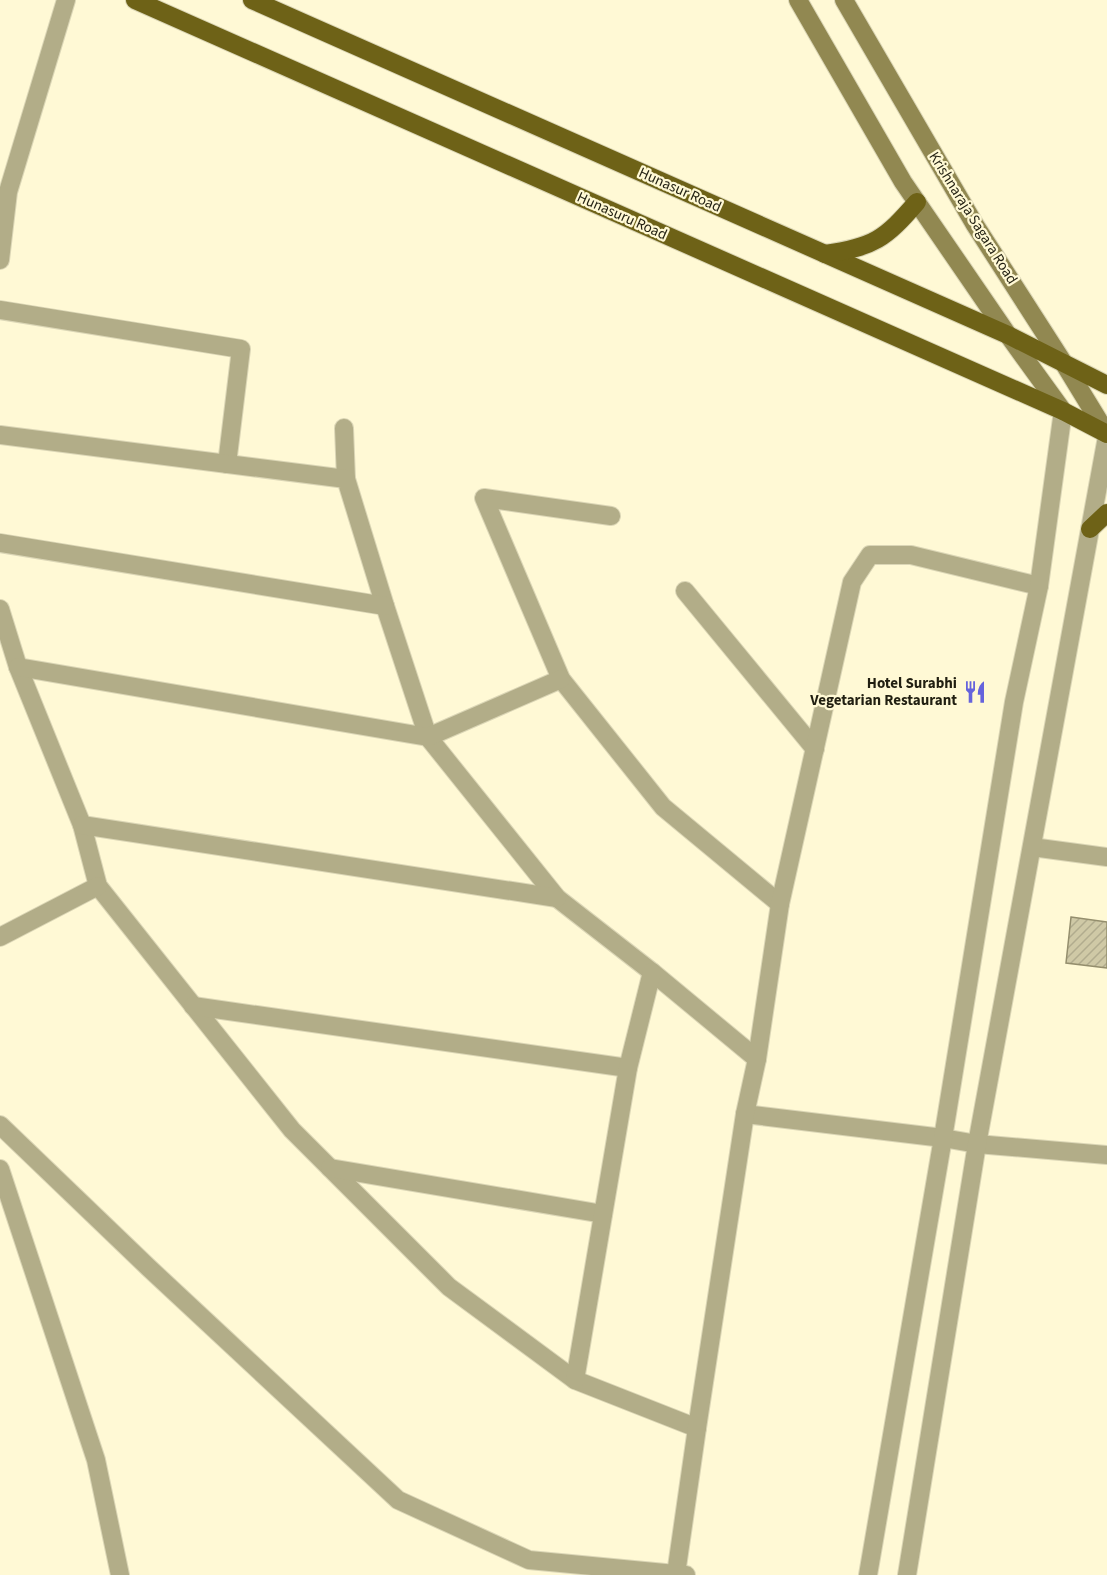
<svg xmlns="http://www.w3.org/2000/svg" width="1107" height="1575" viewBox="0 0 1107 1575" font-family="'Source Sans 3',sans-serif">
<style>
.building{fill:url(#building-hatch);stroke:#948e6d;stroke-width:1.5}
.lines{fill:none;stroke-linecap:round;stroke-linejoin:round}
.minor-casing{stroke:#dbd6b6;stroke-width:20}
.tertiary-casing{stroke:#dbd6b6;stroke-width:20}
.secondary-casing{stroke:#dbd6b6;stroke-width:20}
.trunk-casing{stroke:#dbd6b6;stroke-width:20}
.minor{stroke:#b2ad88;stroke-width:18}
.tertiary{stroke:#b2ad88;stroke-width:18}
.secondary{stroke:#918851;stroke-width:18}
.trunk{stroke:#6e6217;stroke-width:18}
.labels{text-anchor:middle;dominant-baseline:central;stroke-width:4.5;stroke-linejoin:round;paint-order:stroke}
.street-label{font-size:15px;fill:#211f11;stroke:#fff9d5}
.poi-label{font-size:15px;font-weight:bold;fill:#211f11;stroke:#fff9d5;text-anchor:end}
</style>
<defs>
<pattern id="building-hatch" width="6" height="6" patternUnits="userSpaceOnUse" patternTransform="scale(1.5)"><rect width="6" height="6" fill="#cfc9a6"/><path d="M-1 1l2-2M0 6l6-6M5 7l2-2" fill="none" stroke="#b1ac8e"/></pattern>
</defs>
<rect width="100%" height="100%" fill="#fff9d5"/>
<path class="building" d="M1071,917L1107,922V968L1066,963Z"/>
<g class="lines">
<g class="minor-casing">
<g id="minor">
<path d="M0,260L8,192L66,0"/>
<path d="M0,310L241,349L227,464"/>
<path d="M344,428L346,479"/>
<path d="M0,435L346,479L385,606L428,737L557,898L652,972L757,1059"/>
<path d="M611,516L484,498L561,679L663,807L780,904"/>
<path d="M0,543L385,606"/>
<path d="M685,591L815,749"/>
<path d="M0,609L18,667L82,825L98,886L292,1130L449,1287L575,1380L697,1428"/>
<path d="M18,667L428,737L561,679"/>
<path d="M82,825L557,898"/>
<path d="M1032,847L1107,857"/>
<path d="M0,937L98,886"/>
<path d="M193,1006L628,1068"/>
<path d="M745,1114L943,1138L977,1144L1107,1155"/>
<path d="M0,1125L149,1268L398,1500L529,1560L686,1575"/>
<path d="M330,1168L603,1214"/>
<path d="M575,1380L628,1068L652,972"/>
<path d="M676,1574L697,1428L745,1114L757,1059L780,904L852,582L870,555H911L1039,586"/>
</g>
</g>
<g class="tertiary-casing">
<g id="tertiary">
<path d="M0,1169L96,1460L120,1575"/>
<path d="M868,1575L943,1138L1014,702L1039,586L1063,411"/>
<path d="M907,1575L977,1144L1107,437"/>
</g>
</g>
<g class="secondary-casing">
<g id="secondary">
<path d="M798,0L903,182L1008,335L1063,411"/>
<path d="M844,0L975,225L1063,362L1107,434"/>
</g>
</g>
<g class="trunk-casing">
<g id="trunk">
<path d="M135,0L1063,411L1107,434"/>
<path d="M252,0L1008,335L1107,385"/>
<path d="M825,254C874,247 885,239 917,202"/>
<path d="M1090,529L1107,513"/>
</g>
</g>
<use href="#minor" class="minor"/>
<use href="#tertiary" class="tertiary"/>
<use href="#secondary" class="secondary"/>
<use href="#trunk" class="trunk"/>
</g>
<defs>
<g id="restaurant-bare" transform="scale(1.8)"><path d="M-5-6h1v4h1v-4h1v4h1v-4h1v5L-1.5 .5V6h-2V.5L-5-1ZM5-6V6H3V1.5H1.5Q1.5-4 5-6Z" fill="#6563dc" stroke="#fff9d5" stroke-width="2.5" paint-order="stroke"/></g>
</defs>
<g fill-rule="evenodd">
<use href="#restaurant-bare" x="975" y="692"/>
</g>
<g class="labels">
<g class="street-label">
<text transform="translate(680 190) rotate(24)">Hunasur Road</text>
<text transform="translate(622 216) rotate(24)">Hunasuru Road</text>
<text transform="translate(973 218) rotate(58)">Krishnaraja Sagara Road</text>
</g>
<g class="poi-label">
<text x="957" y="683">Hotel Surabhi<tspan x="957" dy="17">Vegetarian Restaurant</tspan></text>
</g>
</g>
</svg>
